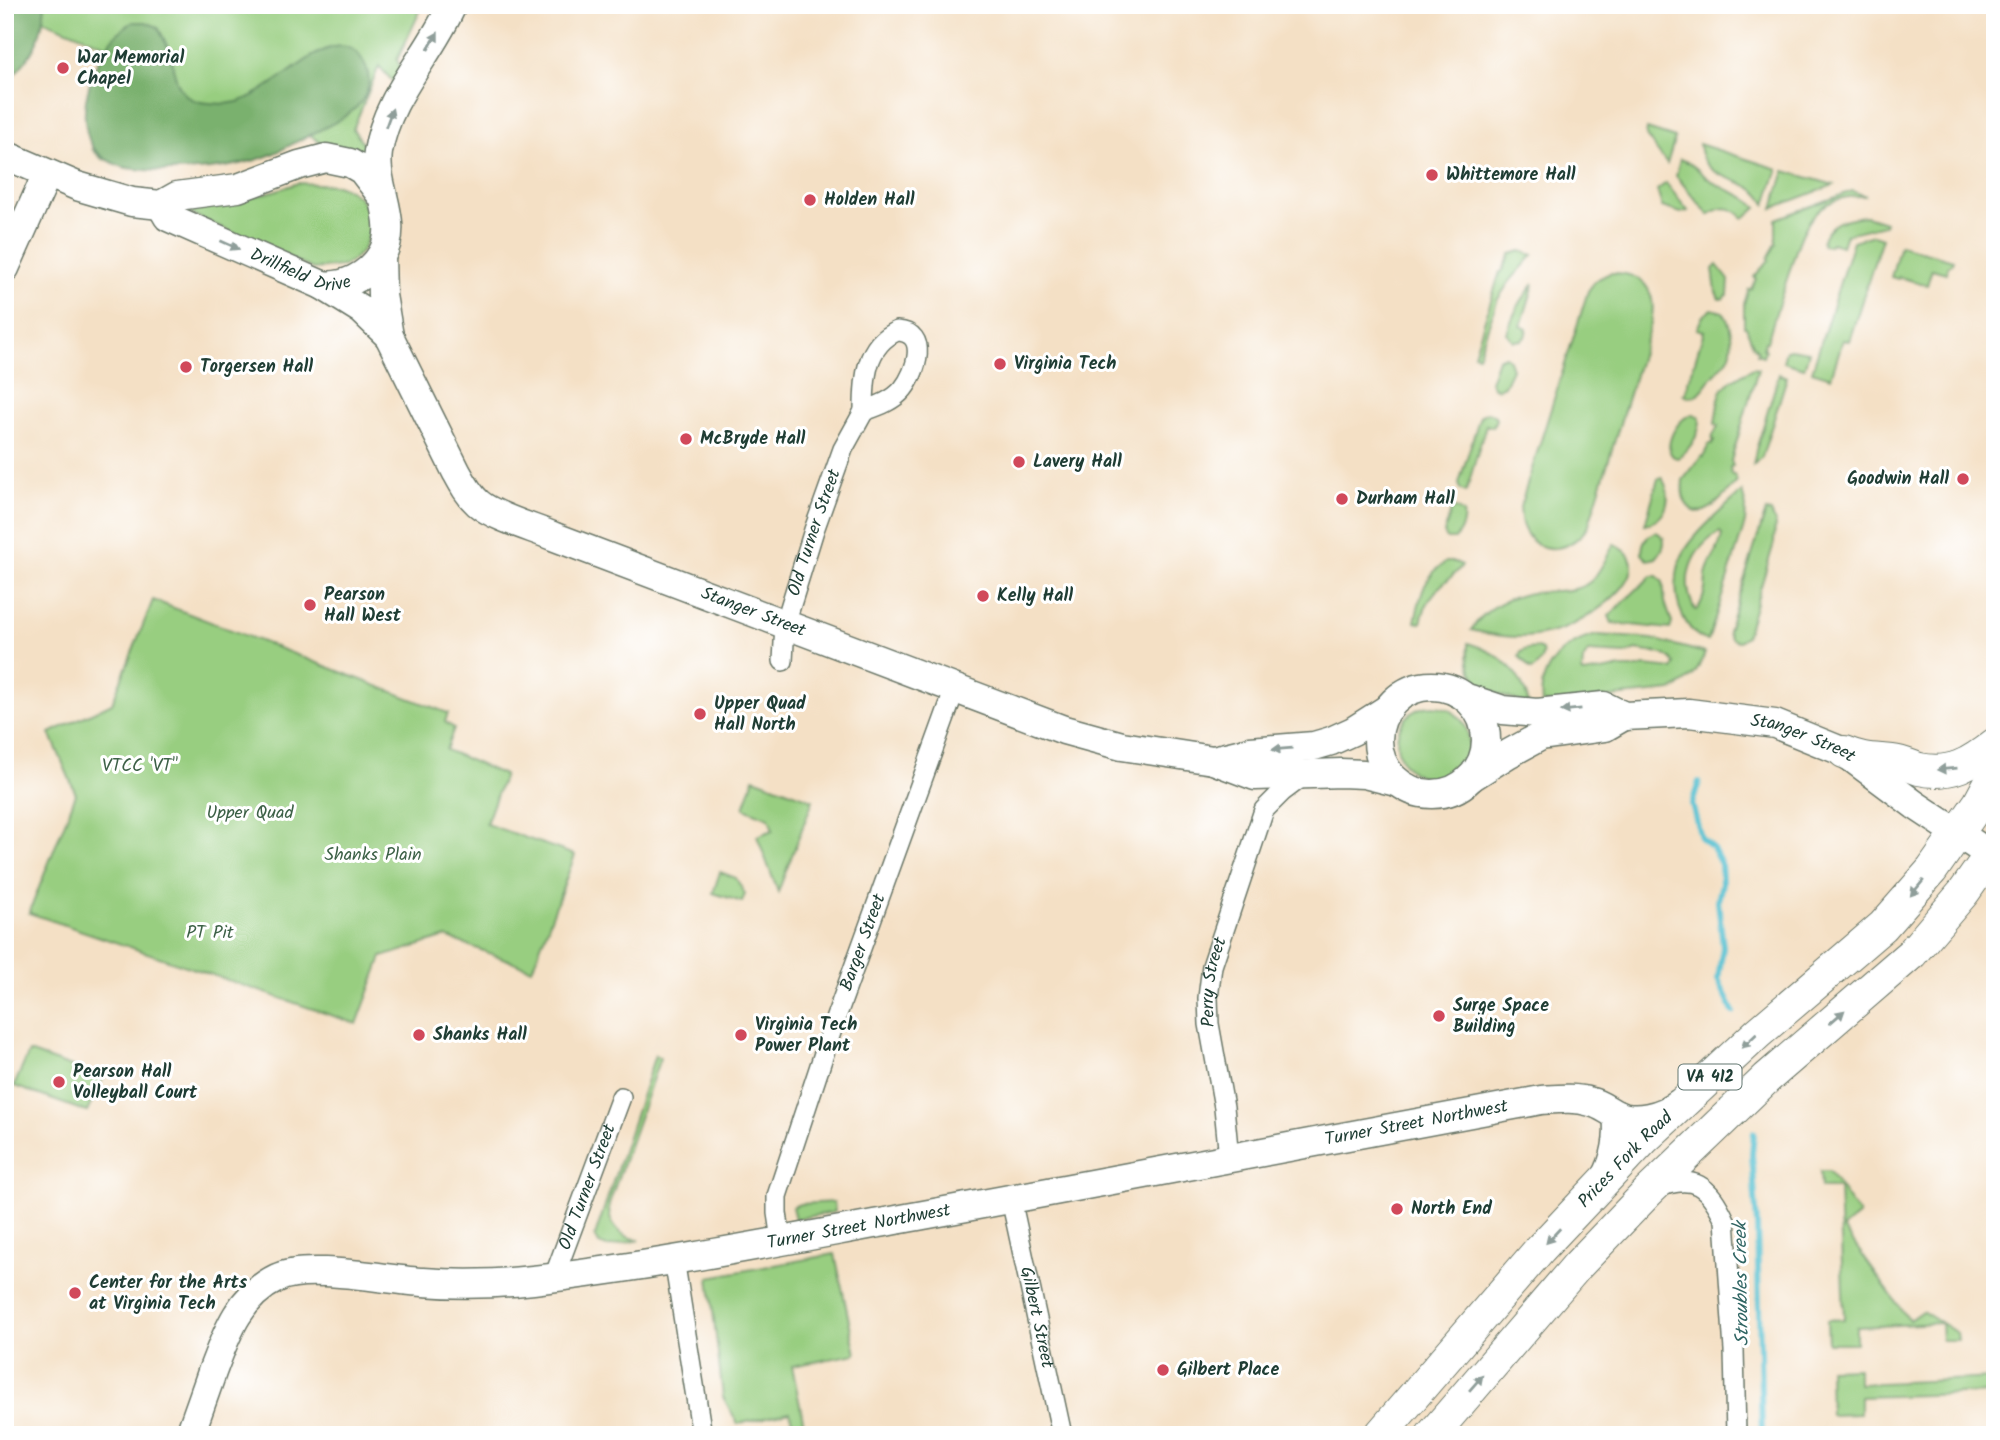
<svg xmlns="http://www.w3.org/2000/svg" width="2000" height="1440" viewBox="0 0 2000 1440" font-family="Kalam,sans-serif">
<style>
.green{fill:#98ce80;stroke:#5c865a;stroke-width:2;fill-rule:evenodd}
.forest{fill:#7ab16e;stroke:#4c7751;stroke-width:2}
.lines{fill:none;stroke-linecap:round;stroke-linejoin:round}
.stream{stroke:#56c1d1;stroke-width:6}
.street-casing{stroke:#6a7667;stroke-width:22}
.secondary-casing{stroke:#6a7667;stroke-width:31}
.primary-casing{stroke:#6a7667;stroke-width:34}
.street{stroke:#fff;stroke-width:19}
.secondary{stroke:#fff;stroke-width:28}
.primary{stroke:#fff;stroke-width:32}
.oneway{fill:#8f9e9a}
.poi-dot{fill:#d1495b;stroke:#fff;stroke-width:2.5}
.labels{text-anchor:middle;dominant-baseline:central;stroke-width:6;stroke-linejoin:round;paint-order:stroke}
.shield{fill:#fff;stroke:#627771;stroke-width:2}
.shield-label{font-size:16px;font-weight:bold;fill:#1f3d34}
.poi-label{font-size:18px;font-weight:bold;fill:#1f3d34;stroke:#fff;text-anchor:start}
.street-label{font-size:18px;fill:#1f3d34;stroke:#fff}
.park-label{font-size:18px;fill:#3d6147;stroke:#fff}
.water-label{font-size:19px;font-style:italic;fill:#306563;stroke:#fff}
</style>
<rect width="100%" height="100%" fill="#fff"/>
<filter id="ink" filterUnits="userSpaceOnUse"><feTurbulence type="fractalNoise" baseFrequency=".0143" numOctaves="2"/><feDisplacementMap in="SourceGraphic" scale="14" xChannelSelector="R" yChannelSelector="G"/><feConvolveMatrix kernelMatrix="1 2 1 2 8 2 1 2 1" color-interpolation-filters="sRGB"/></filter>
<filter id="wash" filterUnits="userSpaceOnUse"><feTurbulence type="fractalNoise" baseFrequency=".00686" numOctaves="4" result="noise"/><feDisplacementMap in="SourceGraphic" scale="28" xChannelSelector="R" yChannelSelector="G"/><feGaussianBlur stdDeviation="1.57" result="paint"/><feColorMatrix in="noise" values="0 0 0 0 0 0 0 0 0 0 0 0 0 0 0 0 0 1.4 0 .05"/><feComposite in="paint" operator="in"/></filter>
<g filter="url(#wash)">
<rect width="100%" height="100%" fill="#f4e0c5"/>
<g class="green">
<path d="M5,5H423L397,60L401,68L394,83L379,66L353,129L370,153L369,160L327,148L305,131L136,165L102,159L92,149L115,49Z"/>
<path d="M1647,129L1675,138L1667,164L1646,136Z"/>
<path d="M1699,144L1778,169L1766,204C1752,173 1702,186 1699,144Z"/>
<path d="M1680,159C1697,165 1699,173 1713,182C1729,193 1743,192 1757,208L1743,218C1733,206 1720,205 1709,215L1676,176Z"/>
<path d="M1785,171L1834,185L1773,208Z"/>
<path d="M298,183L337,185L349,190L359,197L365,205L369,213L370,231L363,250L354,259L343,266L313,269L176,207C221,203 255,199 298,183Z"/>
<path d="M1666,183L1688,211L1681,213L1662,207L1657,190Z"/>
<path d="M1852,191L1866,196C1812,194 1802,229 1789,273C1781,296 1774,319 1767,342L1765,341L1763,349L1765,350L1763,356L1757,354L1758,351L1753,345L1746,327H1744V304L1749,289H1751L1756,279L1754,277L1769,260L1768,258L1776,244V219Z"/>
<path d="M1866,216L1885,222L1884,225L1846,234L1842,246L1831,243L1829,246L1823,245L1822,242C1828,221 1847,218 1866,216Z"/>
<path d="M1873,235L1882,238L1849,341L1843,340L1831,377L1812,371L1853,241Z"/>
<path d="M1900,245L1953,260L1951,265H1949L1946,273L1932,269L1927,285L1899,277L1898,279L1891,277Z"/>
<path d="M1521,251L1533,255L1510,281L1498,299L1478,355L1474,354L1500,272H1502L1511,254Z"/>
<path d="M1717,265L1729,280L1728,295L1722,299H1719L1716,292L1713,269Z"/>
<path d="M1610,273C1643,272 1658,290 1651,323L1589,524C1576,550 1538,560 1524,529C1520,522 1521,514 1520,507L1588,291L1596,280Z"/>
<path d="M1534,284L1521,326L1527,329L1525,337L1522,340L1513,341L1507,333C1514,312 1520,301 1534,284Z"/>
<path d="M1712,309L1723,312C1730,322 1733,337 1731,350C1729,362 1719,368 1712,377C1705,387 1696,403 1683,394H1685L1704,331L1697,329L1702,317Z"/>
<path d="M1790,349L1809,352L1804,368L1783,362L1786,350Z"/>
<path d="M1505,356L1508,358L1512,369L1504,386L1498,389L1493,387L1490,382L1498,359Z"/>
<path d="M1753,368L1758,369L1731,461L1733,466L1730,467L1731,475H1734L1737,482C1726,492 1705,524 1689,507C1682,500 1682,490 1683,480L1702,456L1704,457L1709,444H1712L1714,440L1712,438L1718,426L1715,424C1721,384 1718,388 1753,368Z"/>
<path d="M1779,374L1787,377L1762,457L1753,465L1756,450Z"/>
<path d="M1488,412L1495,416L1496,419L1493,427L1486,425L1466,492L1461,490L1459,487V483L1479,419L1481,415Z"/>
<path d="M1694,414L1700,418C1700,435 1691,448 1678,458C1659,456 1674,417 1694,414Z"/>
<path d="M1661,477C1674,494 1668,521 1645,524L1658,479Z"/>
<path d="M1742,492L1746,507L1745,523L1708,641C1696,637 1687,626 1682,614C1674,598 1675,572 1682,556C1692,535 1725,507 1742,492ZM1720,532L1722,534C1720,551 1711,557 1707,571C1705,577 1706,583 1705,589C1704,596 1701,604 1697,610H1695C1679,579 1691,549 1720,532Z"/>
<path d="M1456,508L1463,513C1465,522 1461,531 1455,539H1447L1444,533L1451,511Z"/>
<path d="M1766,511L1771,512L1775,522L1774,543L1746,636L1739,641C1732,641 1729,638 1728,631Z"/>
<path d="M1656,532C1670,538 1663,550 1656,558L1648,560L1642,554C1642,543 1645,536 1656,532Z"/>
<path d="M1614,544C1664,568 1597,613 1572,625C1561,630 1547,634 1535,636C1513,639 1492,635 1471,630C1486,607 1511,595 1539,592C1557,590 1577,593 1591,581C1601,571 1607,556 1614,544Z"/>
<path d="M1446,562H1455L1462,565C1458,572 1452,576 1445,582C1432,593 1424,606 1421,623L1415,622C1420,598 1423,576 1446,562Z"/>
<path d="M1651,576H1657L1663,582L1665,602L1672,623L1670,629L1612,623L1609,616L1612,613Z"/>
<path d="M153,600L448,713L445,722L454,728L446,750L504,775L486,824L575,855L532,969L446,937L382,957L357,1024L29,913L76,794L50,733L112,703Z"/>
<path d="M1598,635L1652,639L1705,653C1697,675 1692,679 1671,691L1542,704C1537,667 1565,642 1598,635ZM1636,650C1651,654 1665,649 1675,664L1673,669L1645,666L1640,668H1618L1584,674L1582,672L1583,660L1588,652L1625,654Z"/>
<path d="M1468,643C1501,653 1521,670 1529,705C1493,692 1465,689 1468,643Z"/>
<path d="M1537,648L1542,650C1544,657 1538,668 1531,670L1519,656C1521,648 1530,649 1537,648Z"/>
<circle cx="1433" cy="742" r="36"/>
<path d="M754,778L813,800L778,892L757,836L773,830L769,818L744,808Z"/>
<path d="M720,872L736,878L745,894L742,902L713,893Z"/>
<path d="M29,1052L103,1078L87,1112L14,1086Z"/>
<path d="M655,1055L660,1058L609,1204C608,1226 620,1237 640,1240L607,1247L599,1244L595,1236Z"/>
<path d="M1820,1171H1829L1859,1215L1843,1228L1909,1320L1922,1311L1957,1333L1958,1340H1942L1941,1323L1856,1327V1343H1828L1827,1320L1844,1319L1839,1188H1821Z"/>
<path d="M834,1202L835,1212L795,1219L792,1207L800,1204Z"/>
<path d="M835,1254L856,1354L792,1366L804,1425L793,1427L790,1412L738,1424L723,1397L709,1277Z"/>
<path d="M1858,1368V1384L1995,1378V1393L1860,1397V1414L1830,1415L1829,1369Z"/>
</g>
<g class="forest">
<path d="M5,5H45C44,14 43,24 40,33C35,53 19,70 5,84Z"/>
<path d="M133,22H146L158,27C163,37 168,46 171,56C175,70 174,84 186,95C192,101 203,103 210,103C218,104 229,104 237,102C255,97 272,83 288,73C311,57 348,25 366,67C371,79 369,91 361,102C350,117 324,128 308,136C295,142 283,150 270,155C232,170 184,173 144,170C137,169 129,169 123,167C114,164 102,158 96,151C84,139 83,111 87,95C93,66 106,37 133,22Z"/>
</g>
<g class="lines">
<g class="stream">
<path d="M1699,782L1692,804L1701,838L1712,847L1721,864L1722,883L1718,901L1723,947L1718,979L1733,1012"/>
<path d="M1754,1133L1752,1154L1757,1225L1762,1435"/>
</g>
</g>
</g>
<g filter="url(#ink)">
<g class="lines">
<g class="street-casing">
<g id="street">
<path d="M897,331C930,332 916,373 903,389C893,401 878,406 864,411C864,380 865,345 897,331Z"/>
<path id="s1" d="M783,661L785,624L814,530L843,449L864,411"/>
<path id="s2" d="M1229,1158L1224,1107L1209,1024L1208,998L1212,966L1264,810L1282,792L1306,774"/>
<path d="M1655,1189C1694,1172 1709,1186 1725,1220L1734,1350L1736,1435"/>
<path id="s3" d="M1011,1199L1062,1435"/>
<path id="s4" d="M781,1240L777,1213V1196L836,1017L955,689"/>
<path d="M674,1259L702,1435"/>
<path id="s5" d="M554,1277L621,1097"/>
</g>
</g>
<g class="secondary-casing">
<g id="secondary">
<path d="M5,155L77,186L132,202L161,205L177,196L238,188L299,165L326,158L350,163L362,170L382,196"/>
<path id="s6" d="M161,205L168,217L322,285C344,288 368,276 381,256C401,223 373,187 378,152C387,95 430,56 452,5"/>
<path id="s7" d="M381,256L382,295L389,336L456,471C462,482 468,494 478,503C494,517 534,528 555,537L1064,730L1122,746L1213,760L1255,776L1341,773L1364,774L1396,782"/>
<path d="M5,268L47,174"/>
<path d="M322,285L362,310L389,336"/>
<circle cx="1432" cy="740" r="54"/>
<path id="s8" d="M1470,699L1503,710L1537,713L1604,706L1624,716L1689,713L1775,724L1844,752L1915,805L1995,858"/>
<path d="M1213,760L1250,751L1314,746L1331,741L1353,731L1389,708"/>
<path d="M1470,778L1508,754L1541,736L1605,727L1624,716"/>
<path d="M1605,1179C1616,1159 1620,1138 1617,1115"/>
<path id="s9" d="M190,1435C197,1414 205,1393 212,1372C226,1335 238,1297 277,1278C307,1263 387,1280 423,1282C459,1285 497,1284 533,1280C662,1265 790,1239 918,1216C1126,1178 1334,1138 1541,1100C1558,1099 1574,1097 1591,1102C1600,1104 1607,1110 1615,1114C1634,1124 1663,1116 1678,1104"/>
</g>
</g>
<g class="primary-casing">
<g id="primary">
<path d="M1844,752C1863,760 1872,759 1892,761C1902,762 1910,766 1919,769C1951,776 1971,763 1995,744"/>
<path id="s10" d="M1380,1435L1540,1249L1644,1139L1758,1033L1883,926L1932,870L1979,803L1995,773"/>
<path d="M1432,1435L1578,1265L1648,1192L1767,1078L1912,953L1964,892L1995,848"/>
</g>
</g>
<use href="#street" class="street"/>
<use href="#secondary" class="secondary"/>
<use href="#primary" class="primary"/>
</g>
<defs><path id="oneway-solid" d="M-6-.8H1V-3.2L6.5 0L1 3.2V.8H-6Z" transform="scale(1.75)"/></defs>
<g class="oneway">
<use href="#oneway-solid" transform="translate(433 41) rotate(-60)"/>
<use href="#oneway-solid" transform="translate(389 118) rotate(-70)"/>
<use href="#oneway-solid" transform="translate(230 245) rotate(24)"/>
<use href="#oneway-solid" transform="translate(1571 710) rotate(174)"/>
<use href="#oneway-solid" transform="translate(1282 749) rotate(175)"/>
<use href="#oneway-solid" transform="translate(1947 769) rotate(175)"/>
<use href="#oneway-solid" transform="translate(1917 888) rotate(130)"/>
<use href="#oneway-solid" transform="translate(1837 1017) rotate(-41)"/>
<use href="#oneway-solid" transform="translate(1749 1041) rotate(137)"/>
<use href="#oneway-solid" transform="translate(1553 1236) rotate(133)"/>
<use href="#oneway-solid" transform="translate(1476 1383) rotate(-49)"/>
</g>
</g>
<g class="poi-dot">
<circle cx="63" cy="68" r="7"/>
<circle cx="1432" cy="175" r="7"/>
<circle cx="810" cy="200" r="7"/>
<circle cx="1000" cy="364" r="7"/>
<circle cx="186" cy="367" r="7"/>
<circle cx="686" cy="439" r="7"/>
<circle cx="1019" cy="462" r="7"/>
<circle cx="1963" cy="479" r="7"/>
<circle cx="1342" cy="499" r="7"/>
<circle cx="983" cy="596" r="7"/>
<circle cx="310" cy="605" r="7"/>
<circle cx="700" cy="714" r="7"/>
<circle cx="1439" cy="1016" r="7"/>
<circle cx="419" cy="1035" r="7"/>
<circle cx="741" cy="1035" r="7"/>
<circle cx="59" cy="1082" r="7"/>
<circle cx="1397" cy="1209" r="7"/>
<circle cx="75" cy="1293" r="7"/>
<circle cx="1163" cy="1370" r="7"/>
</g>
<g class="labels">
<rect class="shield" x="1678.5" y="1064.5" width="63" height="25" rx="5"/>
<g class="shield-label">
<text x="1710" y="1077">VA 412</text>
</g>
<g class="poi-label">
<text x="77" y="58">War Memorial<tspan x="77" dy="21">Chapel</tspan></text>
<text x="1446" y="175">Whittemore Hall</text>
<text x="824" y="200">Holden Hall</text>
<text x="1014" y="364">Virginia Tech</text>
<text x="200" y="367">Torgersen Hall</text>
<text x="700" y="439">McBryde Hall</text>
<text x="1033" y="462">Lavery Hall</text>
<text x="1949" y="479" text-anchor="end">Goodwin Hall</text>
<text x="1356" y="499">Durham Hall</text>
<text x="324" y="595">Pearson<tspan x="324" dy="21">Hall West</tspan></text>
<text x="997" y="596">Kelly Hall</text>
<text x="714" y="704">Upper Quad<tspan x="714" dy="21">Hall North</tspan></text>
<text x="1453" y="1006">Surge Space<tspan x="1453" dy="21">Building</tspan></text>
<text x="755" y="1025">Virginia Tech<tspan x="755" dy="21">Power Plant</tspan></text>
<text x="433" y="1035">Shanks Hall</text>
<text x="73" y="1072">Pearson Hall<tspan x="73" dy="21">Volleyball Court</tspan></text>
<text x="1411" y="1209">North End</text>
<text x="89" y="1283">Center for the Arts<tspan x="89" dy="21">at Virginia Tech</tspan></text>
<text x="1177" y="1370">Gilbert Place</text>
</g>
<g class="street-label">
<text stroke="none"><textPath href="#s6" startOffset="158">Drillfield Drive</textPath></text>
<text stroke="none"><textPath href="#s1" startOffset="133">Old Turner Street</textPath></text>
<text stroke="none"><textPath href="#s7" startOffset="567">Stanger Street</textPath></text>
<text stroke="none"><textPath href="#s8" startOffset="341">Stanger Street</textPath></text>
<text stroke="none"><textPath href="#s4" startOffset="312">Barger Street</textPath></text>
<text stroke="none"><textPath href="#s2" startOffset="178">Perry Street</textPath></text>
<text stroke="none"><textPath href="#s9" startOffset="1339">Turner Street Northwest</textPath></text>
<text stroke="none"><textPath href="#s10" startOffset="369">Prices Fork Road</textPath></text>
<text stroke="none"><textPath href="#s5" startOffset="96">Old Turner Street</textPath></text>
<text stroke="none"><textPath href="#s9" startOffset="772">Turner Street Northwest</textPath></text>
<text stroke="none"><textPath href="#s3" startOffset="121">Gilbert Street</textPath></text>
</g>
<g class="park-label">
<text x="140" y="766">VTCC 'VT"</text>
<text x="250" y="813">Upper Quad</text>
<text x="373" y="855">Shanks Plain</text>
<text x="210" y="933">PT Pit</text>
</g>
<g class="water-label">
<text transform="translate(1742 1284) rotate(-91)">Stroubles Creek</text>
</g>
</g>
<rect width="2000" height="1440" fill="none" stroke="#fff" stroke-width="28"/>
</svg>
